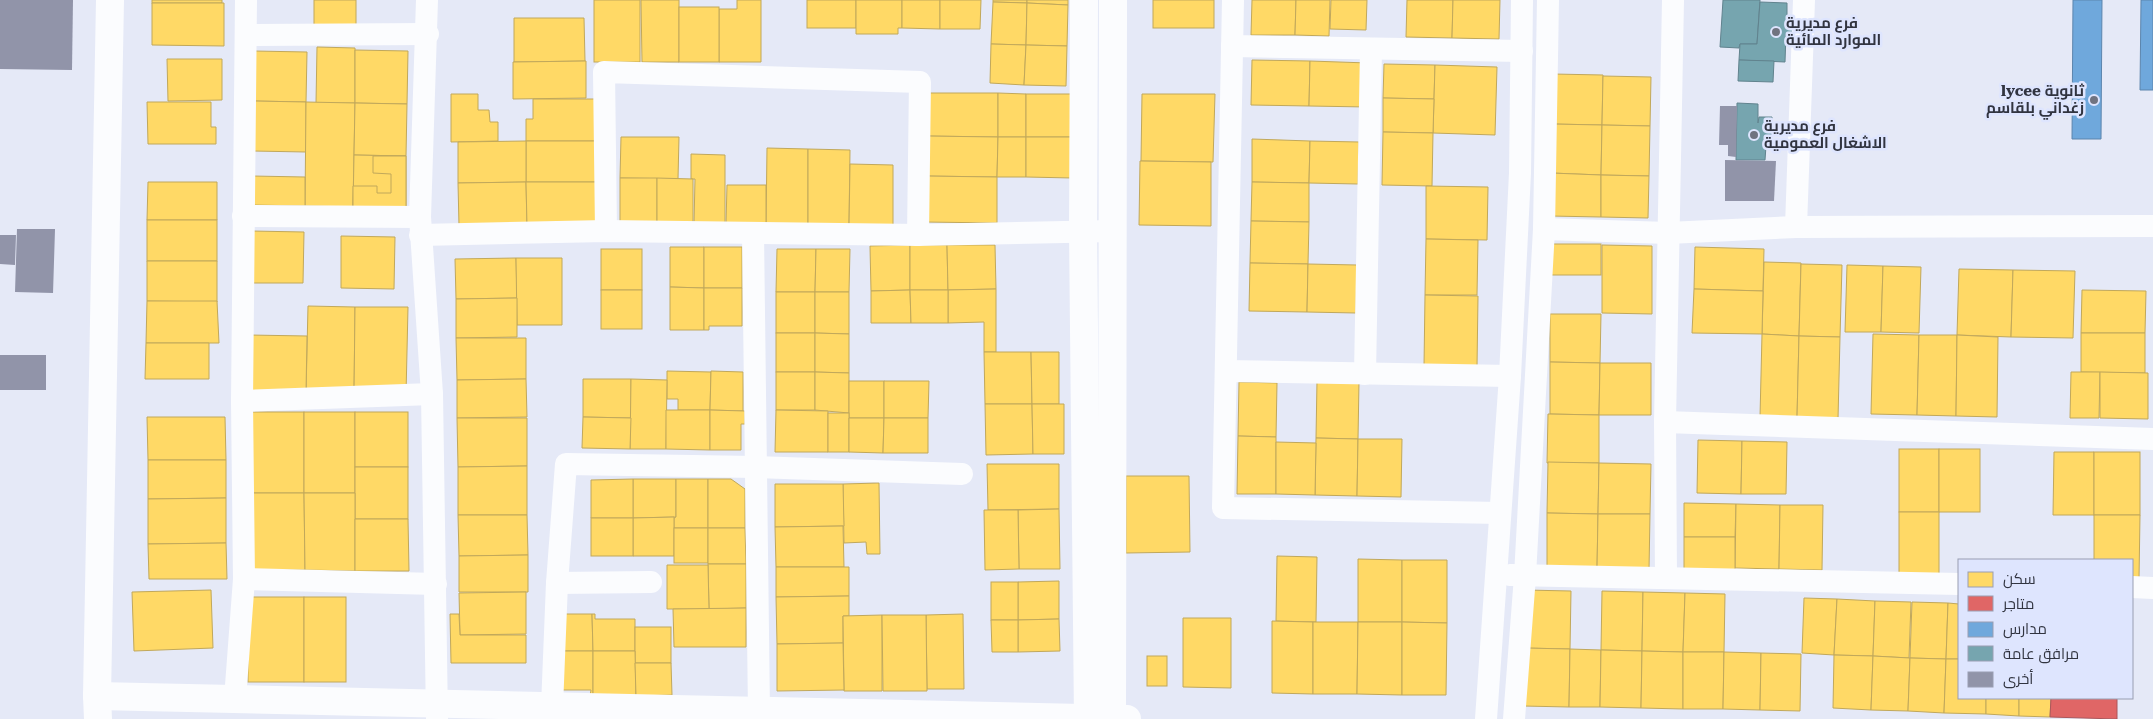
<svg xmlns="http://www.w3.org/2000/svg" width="2153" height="719" viewBox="0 0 2153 719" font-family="'Roboto Serif',Cairo,serif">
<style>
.homes{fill:#ffd966;stroke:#c1a85b}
.shops{fill:#e06666;stroke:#ac575b}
.schools{fill:#6fa8dc;stroke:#5c85ad}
.public{fill:#76a5af;stroke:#61838e}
.building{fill:#9194a9}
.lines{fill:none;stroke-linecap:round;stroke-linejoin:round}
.street{stroke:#fbfcfe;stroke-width:22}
.secondary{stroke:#fbfcfe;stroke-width:28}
.poi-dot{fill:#707380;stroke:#dee5fe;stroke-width:2}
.labels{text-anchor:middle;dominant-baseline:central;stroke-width:5;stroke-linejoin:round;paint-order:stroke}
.poi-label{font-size:15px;font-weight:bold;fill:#313440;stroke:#dee5fe;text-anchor:start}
</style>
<rect width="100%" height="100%" fill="#e5e9f7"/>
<g class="homes">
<rect x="152" y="0" width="70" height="3"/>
<rect x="314" y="0" width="42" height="26"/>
<rect x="594" y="0" width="46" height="62"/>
<path d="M641,0H679V62H642Z"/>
<path d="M737,0H761V62H719V9H737Z"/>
<rect x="807" y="0" width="49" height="28"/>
<path d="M856,0H902V28H898V34H856Z"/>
<path d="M902,0H940V29L902,28Z"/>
<path d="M940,0H981L980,29H940Z"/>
<path d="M993,0H1027V3L993,2Z"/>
<path d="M1027,0H1068V5L1027,3Z"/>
<rect x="1153" y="0" width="61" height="28"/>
<path d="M1252,0H1296L1295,35H1251Z"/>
<path d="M1296,0H1330L1329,36L1295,35Z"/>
<path d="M1331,0H1367L1366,30L1330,29Z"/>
<path d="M1407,0H1453L1452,38L1406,37Z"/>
<path d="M1453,0H1500L1499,39L1452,38Z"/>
<path d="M993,2L1027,3L1026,45L991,44Z"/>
<path d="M152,3H224V46L152,45Z"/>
<path d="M1027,3L1068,5L1067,46L1026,45Z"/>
<rect x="679" y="7" width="40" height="55"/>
<path d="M514,18H584L585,61L514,62Z"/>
<path d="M991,44L1026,45L1024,85L990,83Z"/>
<path d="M1026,45L1067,46L1066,86L1024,85Z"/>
<path d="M317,47L355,48V103H316Z"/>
<path d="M355,50L408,51L407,104L355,103Z"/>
<path d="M254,51L307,52L306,102L254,101Z"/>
<path d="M167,59H222V100L168,101Z"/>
<path d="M1252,60L1310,61L1309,106L1251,105Z"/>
<path d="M586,61V98L513,99V62Z"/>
<path d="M1310,61L1368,63L1367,107L1309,106Z"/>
<path d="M1384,64L1435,65L1434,99L1383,98Z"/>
<path d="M1435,65L1497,67L1495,135L1433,133Z"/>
<path d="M1553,74L1603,75L1602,125L1552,124Z"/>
<path d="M1603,76L1651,77L1650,126L1602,125Z"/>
<path d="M926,93H998V137L926,136Z"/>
<path d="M998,93L1026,94V137H998Z"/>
<path d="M451,94H478V110H489L490,122H498V141L451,142Z"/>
<rect x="1026" y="94" width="46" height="43"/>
<path d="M1142,94H1215L1213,162L1141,161Z"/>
<path d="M1383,98L1434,99L1433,133L1383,132Z"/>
<path d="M533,99H595L596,141H526V119H533Z"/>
<path d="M254,101L306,102V152L252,151Z"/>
<path d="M147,102H211V127H216V144H148Z"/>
<path d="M306,102L355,103L353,207L305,206Z"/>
<path d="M355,103L407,104L406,156L354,155Z"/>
<path d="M1552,124L1602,125L1601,175L1551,173Z"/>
<path d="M1602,125L1650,126L1649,176L1601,175Z"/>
<path d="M1383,132L1433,133L1432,186L1382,185Z"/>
<path d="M926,136L998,137L997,177L925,176Z"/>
<path d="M621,137H679L678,179L620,178Z"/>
<path d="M998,137H1026V177H997Z"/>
<path d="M1026,137H1072V178L1026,177Z"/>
<path d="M1252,139L1310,141L1309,183L1252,182Z"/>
<rect x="526" y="141" width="70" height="41"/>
<path d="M526,141V182L458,183V142Z"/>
<path d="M1310,141L1359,142L1358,184L1309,183Z"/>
<path d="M767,148L808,149V225H766Z"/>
<path d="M808,149L850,150L849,226L808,225Z"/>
<path d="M691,154L725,155V224H694L695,179H691Z"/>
<path d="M354,155L406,156V208L353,207Z"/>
<path d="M373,156H406V208L353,207V186H377V193H391V174L373,173Z"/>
<path d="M1140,161L1211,162V226L1139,225Z"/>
<path d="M850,164L893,165V227L849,226Z"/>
<path d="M1551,173L1601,175V217L1550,216Z"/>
<path d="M1601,175L1649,176L1648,218L1601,217Z"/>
<path d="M252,176L305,177V206L252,205Z"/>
<path d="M925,176L997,177V223L925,222Z"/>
<path d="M620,178H657V224L620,223Z"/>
<path d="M657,178L693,179V224H657Z"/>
<path d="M148,182H217V220H147Z"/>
<path d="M526,182L527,226H459L458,183Z"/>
<path d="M526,182H596V225L527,226Z"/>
<path d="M1252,182L1309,183V222L1251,221Z"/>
<path d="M727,185H766V225L726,224Z"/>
<path d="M1426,186L1488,187L1487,240L1426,239Z"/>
<rect x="147" y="220" width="70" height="41"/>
<path d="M1251,221L1309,222L1308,264L1250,263Z"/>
<path d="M251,231L304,232L303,283H250Z"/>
<path d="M341,236L395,237L394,289L341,288Z"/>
<path d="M1426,239L1478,240L1477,295H1425Z"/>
<rect x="1551" y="244" width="50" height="31"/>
<path d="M910,245V290L871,291L870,246Z"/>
<path d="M910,245H947L948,290H910Z"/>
<path d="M947,245H995L996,289L948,290Z"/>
<path d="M1602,245L1652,246V314L1602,313Z"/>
<path d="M670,247H704V288L670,287Z"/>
<rect x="704" y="247" width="38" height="41"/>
<path d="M1695,247L1764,249L1763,291L1694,289Z"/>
<rect x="601" y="249" width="41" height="41"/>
<path d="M777,249H816L815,292H776Z"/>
<path d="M816,249H850L849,292H815Z"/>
<path d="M516,258L517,298L456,299L455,259Z"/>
<path d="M516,258H562V325H517Z"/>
<path d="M147,261H217V302L147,301Z"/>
<path d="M1764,262L1801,263L1799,336L1762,334Z"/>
<path d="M1250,263L1308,264L1307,312L1249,311Z"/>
<path d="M1308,264L1357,265L1356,313L1307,312Z"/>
<path d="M1801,264L1842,265L1840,337L1799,336Z"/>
<path d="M1847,265L1883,266L1881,332H1845Z"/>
<path d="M1883,266L1921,267L1919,333L1881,332Z"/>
<path d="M1959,269L2013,270L2011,337L1957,335Z"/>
<path d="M2013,270L2075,271L2073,338L2011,337Z"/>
<path d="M670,287L704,288V330H670Z"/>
<path d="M704,288H742V326H709V330H704Z"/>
<path d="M996,289V352H984V322L948,323V290Z"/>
<path d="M1694,289L1763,291L1762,334L1692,333Z"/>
<rect x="601" y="290" width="41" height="39"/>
<path d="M910,290L911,323H871V291Z"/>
<path d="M910,290H948V323H911Z"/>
<path d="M2082,290L2146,291L2145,333H2081Z"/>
<rect x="776" y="292" width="39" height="41"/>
<path d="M815,292H849V334L815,333Z"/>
<path d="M1425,295L1478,296L1477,367L1424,366Z"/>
<path d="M517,298V337L456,338V299Z"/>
<path d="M147,301H217L219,343H146Z"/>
<path d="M308,306L355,307L354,394L306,393Z"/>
<path d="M355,307H408L406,395L354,394Z"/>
<path d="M1550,314H1601L1600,363L1550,362Z"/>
<rect x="776" y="333" width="39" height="39"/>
<path d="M815,333L849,334V373L815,372Z"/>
<path d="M2081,333H2145V373L2081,372Z"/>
<path d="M1762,334L1799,336L1797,418L1760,417Z"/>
<path d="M1873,334L1919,335L1917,415L1871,414Z"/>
<path d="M249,335L307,336L306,393L247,392Z"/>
<path d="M1919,335H1957L1956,416L1917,415Z"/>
<path d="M1957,335L1998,337L1997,417L1956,416Z"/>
<path d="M1799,336L1840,337L1838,419L1797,418Z"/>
<path d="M456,338H526V379L457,380Z"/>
<path d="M146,343H209V379H145Z"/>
<path d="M984,352H1031L1032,404H985Z"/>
<path d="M1031,352H1059V404H1032Z"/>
<path d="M1550,362L1600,363L1599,415L1550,414Z"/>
<path d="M1600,363H1651V415H1599Z"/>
<path d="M667,371L711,372L710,410H678V399H667Z"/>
<path d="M711,371L743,372V411L710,410Z"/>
<rect x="776" y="372" width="39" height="38"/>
<path d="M815,372L849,373V413L815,410Z"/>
<path d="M2071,372H2100L2099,418H2070Z"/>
<path d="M2100,372L2148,373V419L2100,418Z"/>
<path d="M526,379L527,417L457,418V380Z"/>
<path d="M583,379H631V418L583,417Z"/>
<path d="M631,379L667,380L666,449H630Z"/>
<rect x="849" y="381" width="35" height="37"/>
<path d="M884,381H929L928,418H884Z"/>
<path d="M1317,381L1359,382L1358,439L1316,438Z"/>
<path d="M1239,382L1277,383L1276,437L1238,436Z"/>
<path d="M985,404H1032L1033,454L986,455Z"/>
<path d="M1032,404H1064V454H1033Z"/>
<path d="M666,410H710V450L666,449Z"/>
<path d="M710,410L745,411V424H741V450H710Z"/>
<path d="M776,410L828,411V452H775Z"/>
<rect x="251" y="412" width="53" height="81"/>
<rect x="304" y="412" width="51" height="81"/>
<rect x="355" y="412" width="53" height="55"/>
<rect x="828" y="413" width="21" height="39"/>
<path d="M1548,414L1599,415V463H1547Z"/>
<path d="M147,417H225L226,460H148Z"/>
<path d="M583,417L631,418L630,449L582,448Z"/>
<path d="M457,418H527V466L458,467Z"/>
<path d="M849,418H884L883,453L849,452Z"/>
<path d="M884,418H928V453H883Z"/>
<path d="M1238,436L1276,437V494H1237Z"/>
<path d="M1316,438L1358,439L1357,496L1315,495Z"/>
<path d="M1358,439H1402L1401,497L1357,496Z"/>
<path d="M1698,440L1742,441L1741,494L1697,493Z"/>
<path d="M1742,441L1787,442L1786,494H1741Z"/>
<path d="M1276,442L1316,443L1315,495L1276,494Z"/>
<rect x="1899" y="449" width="40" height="63"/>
<rect x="1939" y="449" width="41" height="63"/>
<path d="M2054,452H2094V515H2053Z"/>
<rect x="2094" y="452" width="46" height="63"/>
<path d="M148,460H226V498L148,499Z"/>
<path d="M1548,462L1599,463L1598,514L1547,513Z"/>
<path d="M1599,463L1651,464L1650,514H1598Z"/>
<path d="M987,464H1059V509L988,510Z"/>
<path d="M527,466V515H458V467Z"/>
<rect x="355" y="467" width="53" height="52"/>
<path d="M1126,476H1189L1190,552L1126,553Z"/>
<path d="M633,479H676V517L633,518Z"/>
<path d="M633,479V518H591V480Z"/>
<path d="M676,479H708V528H674V518L676,517Z"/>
<path d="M708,479H731L745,489V528H708Z"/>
<path d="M879,483L880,554H867L866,542L844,543L843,484Z"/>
<path d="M775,484H843L844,526L775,527Z"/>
<path d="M251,493H304L305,570H252Z"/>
<path d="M304,493H355V571L305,570Z"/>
<path d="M226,498V543L148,544V499Z"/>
<path d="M1684,503L1736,504L1735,537H1684Z"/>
<path d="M1736,504L1780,505L1779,569L1735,568Z"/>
<path d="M1780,505H1823L1822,570L1779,569Z"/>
<path d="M1059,509L1060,569H1019L1018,510Z"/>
<path d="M984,510H1018L1019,569L985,570Z"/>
<rect x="1899" y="512" width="40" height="64"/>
<path d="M1547,513L1598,514L1597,569L1547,568Z"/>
<path d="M1598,514H1650L1649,570L1597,569Z"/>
<path d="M458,515H527L528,555L459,556Z"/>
<path d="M2094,515H2140L2139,579H2132V560H2094Z"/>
<path d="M674,517V556H633V518Z"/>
<rect x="591" y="518" width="42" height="38"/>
<path d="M355,519H408L409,571H355Z"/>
<path d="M843,526L844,567H776L775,527Z"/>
<rect x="674" y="528" width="34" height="35"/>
<path d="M708,528H745L746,564H708Z"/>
<path d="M1684,537H1735V571L1684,570Z"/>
<path d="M226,543L227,579H149L148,544Z"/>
<path d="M528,555V592H459V556Z"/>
<path d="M1277,556L1317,557L1316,622L1276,621Z"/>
<path d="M1358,559L1402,560V622H1358Z"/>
<path d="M1402,560H1447V623L1402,622Z"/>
<path d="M708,564H746V608L709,609Z"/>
<path d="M667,565H708L709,609H667Z"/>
<path d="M776,567H849V596L776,597Z"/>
<path d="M1059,581V619L1018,620V582Z"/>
<rect x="991" y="582" width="27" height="38"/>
<path d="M211,590L213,648L134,651L132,592Z"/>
<path d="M1525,590L1571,591L1570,649L1524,648Z"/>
<path d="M1602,591L1643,592L1642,651L1601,650Z"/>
<path d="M526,592V634L460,635L459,593Z"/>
<path d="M1643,592L1685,593L1683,652L1642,651Z"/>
<path d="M1685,593L1725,594L1724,652H1683Z"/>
<path d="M849,596V616H843V643L777,644L776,597Z"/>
<rect x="248" y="597" width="56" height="85"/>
<rect x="304" y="597" width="42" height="85"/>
<path d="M1804,598L1837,599L1834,655L1802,653Z"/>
<path d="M1837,599L1875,601L1873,656L1834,655Z"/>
<path d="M1875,601L1911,602L1909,658L1873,656Z"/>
<path d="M1912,602L1948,603L1946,659L1910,658Z"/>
<path d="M1948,603L1959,604V659H1946Z"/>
<path d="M746,608V647H674L673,609Z"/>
<path d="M450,614H459L460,635H526V663H451Z"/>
<path d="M552,614H592L593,651H553Z"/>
<path d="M592,614H595V619H635V651H593Z"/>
<path d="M963,614L964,689H927L926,615Z"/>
<path d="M882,615V691H844L843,616Z"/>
<path d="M882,615H926L927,691H883Z"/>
<path d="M1183,618H1231V688L1183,687Z"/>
<path d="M1059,619L1060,651L1018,652V620Z"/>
<path d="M991,620H1018V652H992Z"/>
<path d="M1272,621L1313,622V694L1272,693Z"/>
<path d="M1313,622H1358L1357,694H1313Z"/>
<path d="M1358,622H1402V695L1357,694Z"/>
<path d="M1402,622L1447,623L1446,695H1402Z"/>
<rect x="635" y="627" width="36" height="36"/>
<path d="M843,643L844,690L777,691V644Z"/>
<path d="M1524,648L1570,649L1569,707L1523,706Z"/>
<path d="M1570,649L1601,650L1600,707H1569Z"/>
<path d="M1601,650L1642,651L1641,708L1600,707Z"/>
<path d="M553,651H593V696H590L591,690H553Z"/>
<path d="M593,651H635L636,696H593Z"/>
<path d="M1642,651L1683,652V709L1641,708Z"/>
<path d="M1683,652H1724L1723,709H1683Z"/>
<path d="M1724,652L1761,653L1760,710L1723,709Z"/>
<path d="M1761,653L1801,654L1800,711L1760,710Z"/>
<path d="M1834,655L1873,656L1871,710L1833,708Z"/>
<rect x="1147" y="656" width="20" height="30"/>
<path d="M1873,656L1910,658L1908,711L1871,710Z"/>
<path d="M1910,658L1946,659L1944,713L1908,711Z"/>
<path d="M1946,659H1959V698H1986V714L1944,713Z"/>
<path d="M635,663H671L672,695L636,696Z"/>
<path d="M1986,698H2019V716L1986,714Z"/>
<path d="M2019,698H2051L2050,717L2019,716Z"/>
</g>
<path class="shops" d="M2051,698H2117V719L2050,717Z"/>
<g class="schools">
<path d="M2073,0H2102L2101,139H2072Z"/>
<path d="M2141,0H2153V90H2140Z"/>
</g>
<g class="public">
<path d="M1723,0H1760L1757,44H1740L1739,48L1720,47Z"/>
<path d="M1760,2L1787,3V18H1792L1795,31L1786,33L1785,62L1739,60L1740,44H1757Z"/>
<path d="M1739,60L1774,61L1773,82L1738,81Z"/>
<path d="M1737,103L1758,104V123L1759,117H1772L1771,146H1766L1765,160H1736Z"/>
</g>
<g class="building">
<path d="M0,0H73L72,70L0,69Z"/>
<path d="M1720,106H1737L1736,157L1728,156V145H1719Z"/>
<path d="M1725,160L1776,161L1774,201H1725Z"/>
<path d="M17,229H55L53,293L15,292Z"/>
<path d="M0,235H16L15,265L0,264Z"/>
<rect x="0" y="355" width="46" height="35"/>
</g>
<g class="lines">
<g class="street">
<path d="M427,0L420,217L432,394L437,719"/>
<path d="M1233,0L1223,508L1500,513"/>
<path d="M246,35L428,34"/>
<path d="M1232,46L1522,51"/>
<path d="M243,216L420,217"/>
<path d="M1796,227L1804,0"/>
<path d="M1544,229L1668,233L1796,227L2153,226"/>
<path d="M606,231L604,72L920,82L918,235"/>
<path d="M753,233L759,712"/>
<path d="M420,235L606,231L918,235L1113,231"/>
<path d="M1226,371L1510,376"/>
<path d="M1365,374L1371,49"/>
<path d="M242,401L432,394"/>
<path d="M1665,422L2153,439"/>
<path d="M1510,575L1959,584"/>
<path d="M1666,578L1665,422L1673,0"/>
<path d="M244,579L436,584"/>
<path d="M557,583L651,582"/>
<path d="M2132,587L2153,588"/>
<path d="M235,699L244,579L242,401L246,0"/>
<path d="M552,707L557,583L566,464L755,467L962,474"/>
<path d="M1486,719L1510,376L1520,173L1522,0"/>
<path d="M1514,719L1525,576L1544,229L1548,0"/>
</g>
<g class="secondary">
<path d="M1084,0L1083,231L1088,719"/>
<path d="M97,696L1127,719"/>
<path d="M98,719L97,696L110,0"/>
<path d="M1112,719L1113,0"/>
</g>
</g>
<g class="poi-dot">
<circle cx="1776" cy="32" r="5"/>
<circle cx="2094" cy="100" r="5"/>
<circle cx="1754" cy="135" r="5"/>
</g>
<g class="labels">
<g class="poi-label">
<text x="1786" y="23">فرع مديرية<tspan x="1786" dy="17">الموارد المائية</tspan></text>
<text x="2084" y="91" text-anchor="end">lycee ثانوية<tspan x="2084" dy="17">زغداني بلقاسم</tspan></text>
<text x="1764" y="126">فرع مديرية<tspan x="1764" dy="17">الاشغال العمومية</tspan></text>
</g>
</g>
<rect x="1958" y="559" width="175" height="140" fill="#dee5fe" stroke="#999eb2"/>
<rect x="1968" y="572" width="25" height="15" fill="#ffd966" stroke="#999eb2"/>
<text x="2003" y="584" font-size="15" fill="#313440">سكن</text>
<rect x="1968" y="596" width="25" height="15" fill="#e06666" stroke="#999eb2"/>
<text x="2003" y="609" font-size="15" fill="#313440">متاجر</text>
<rect x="1968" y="622" width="25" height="15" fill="#6fa8dc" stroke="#999eb2"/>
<text x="2003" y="634" font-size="15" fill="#313440">مدارس</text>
<rect x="1968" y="646" width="25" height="15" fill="#76a5af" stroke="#999eb2"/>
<text x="2003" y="659" font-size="15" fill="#313440">مرافق عامة</text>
<rect x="1968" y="672" width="25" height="15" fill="#9194a9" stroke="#999eb2"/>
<text x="2003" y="684" font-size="15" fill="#313440">أخرى</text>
</svg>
